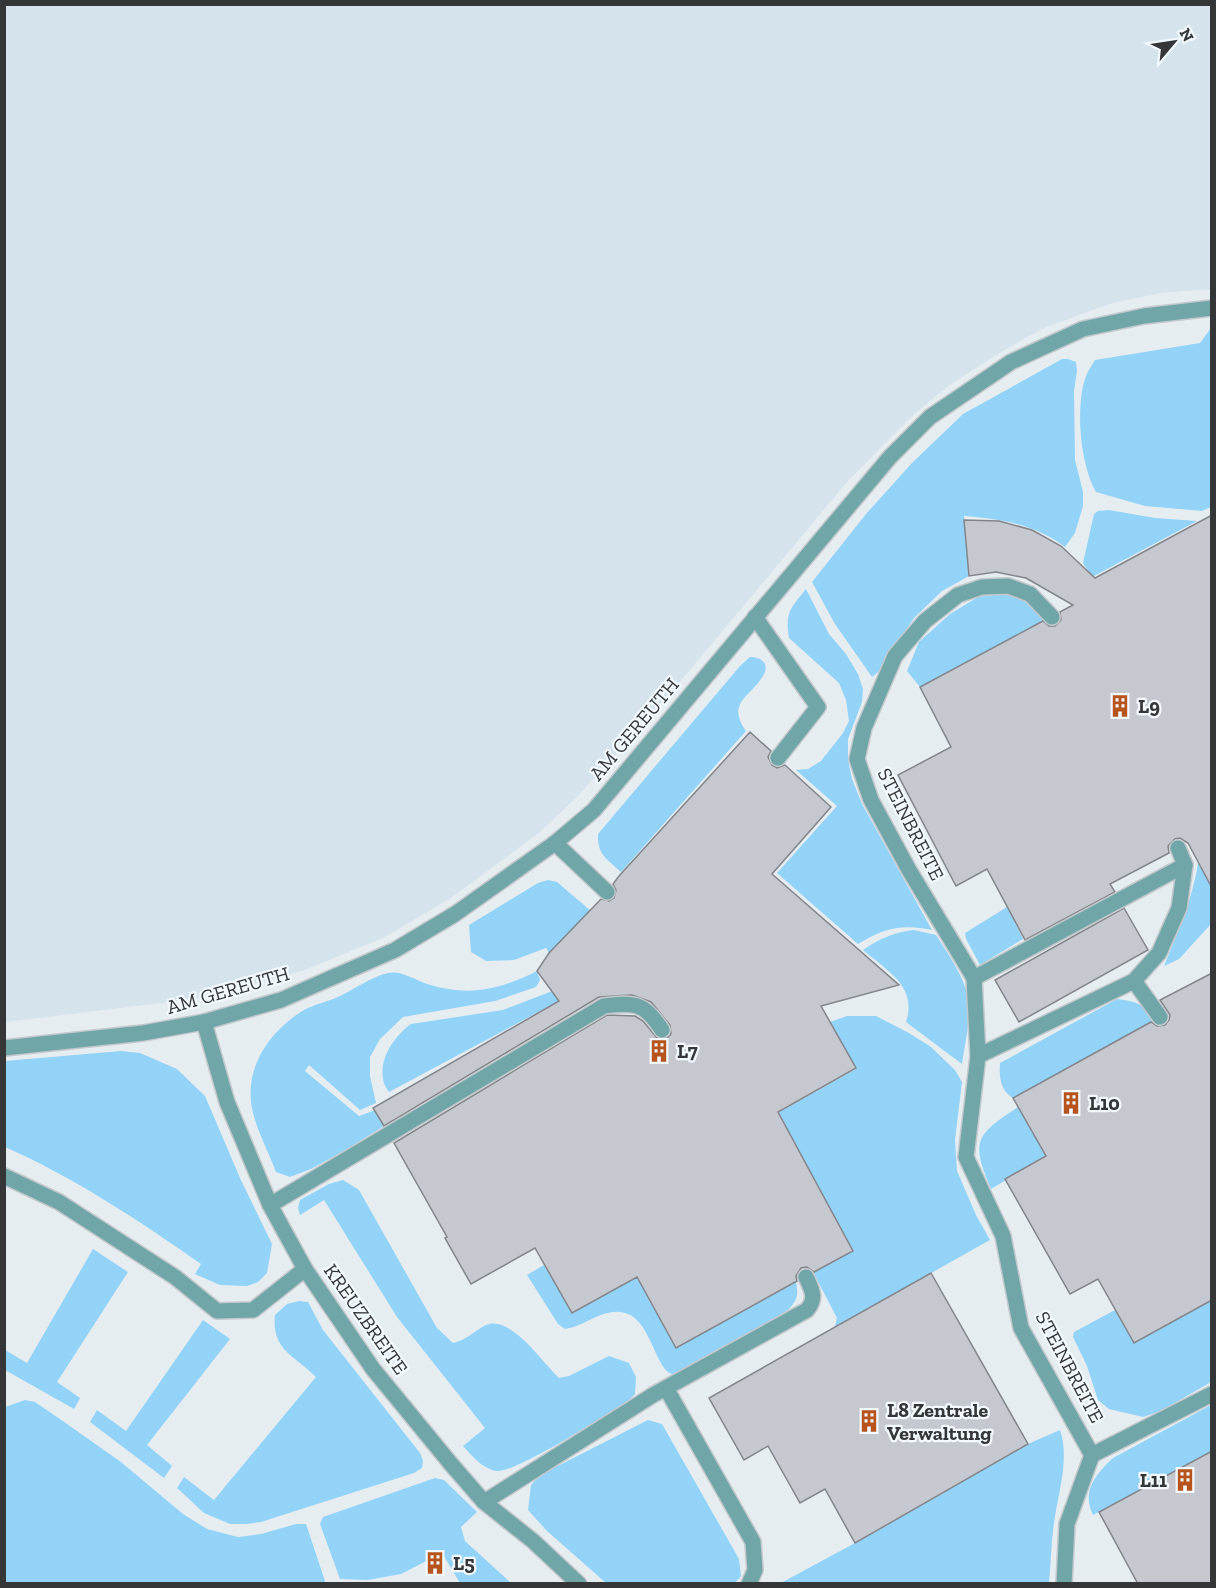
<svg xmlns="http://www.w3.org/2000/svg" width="1216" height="1588" viewBox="0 0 1216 1588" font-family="'Zilla Slab',serif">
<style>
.built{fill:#d5e3ec}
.green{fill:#93d3f8}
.building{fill:#c6c8cf;stroke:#82858a;stroke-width:1.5}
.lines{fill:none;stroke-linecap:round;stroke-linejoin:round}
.lane-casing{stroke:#c2c8cc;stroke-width:18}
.lane{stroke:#70a6a8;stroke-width:15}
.labels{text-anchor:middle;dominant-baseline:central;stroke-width:4.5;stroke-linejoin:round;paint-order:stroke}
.poi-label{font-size:20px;font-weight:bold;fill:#343638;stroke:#f3faff;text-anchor:start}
.street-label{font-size:20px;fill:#343638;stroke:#f3faff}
</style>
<rect width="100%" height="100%" fill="#e6edf1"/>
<path class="built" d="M4,5H1211V289L1160,293L1113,303L1079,315L1042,329L1001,352L948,386L910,418L847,482L679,683L577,797L540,832L451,898L383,938L302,971L194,999L5,1022Z"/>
<g class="green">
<path d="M1211,328V507L1202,511L1145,506L1096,492C1080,464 1075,406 1086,376C1088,371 1092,365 1095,360L1200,343Z"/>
<path d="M1062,359H1068L1076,362L1077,371L1074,391L1075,460L1083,492V506L1075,533L1065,547C1035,524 1001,519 964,516L969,576L942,591L914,618L878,672L872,677L835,624L812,582L866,514L912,463L963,414Z"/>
<path d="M1109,510L1155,518L1197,521L1092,577L1083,563L1094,514L1098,511Z"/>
<path d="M806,589L829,634L846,654L858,674L863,689L862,702L848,739V760L852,779L862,804L932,930C902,924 884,928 858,944L777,873L837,806L796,770L808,769L821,761L843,733L849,721L846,700L839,683L789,638C785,612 790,609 806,589Z"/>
<path d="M1000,594L1027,599L1045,620L920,687L907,671L919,642L950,614L978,597Z"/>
<path d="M750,657C759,657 770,662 764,674C753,696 725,701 746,731L621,872C607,859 597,855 598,834L740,666Z"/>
<path d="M1211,857V924L1179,959L1164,966C1178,932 1192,900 1198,864Z"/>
<path d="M548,880L557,882L591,911L549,953L546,948L514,960L486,961L471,952L469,925L538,883Z"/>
<path d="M1007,907L1023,939L980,965L966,939L965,933Z"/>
<path d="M914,930L936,935C948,954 964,976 968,998C971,1020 965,1043 962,1064L906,1022C918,986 886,970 863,950C879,939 894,932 914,930Z"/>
<path d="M641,957L389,1092C372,1070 391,1038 411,1024L503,1010Z"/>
<path d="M537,971L540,980L536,987L495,1001L403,1017L380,1039L370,1057V1076L376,1103L360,1110L309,1065L305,1071L359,1116L378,1109L387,1124L349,1148L311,1169L290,1177L276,1172C269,1153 258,1133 253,1113C242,1070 269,1031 304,1010C315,1004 327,1002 338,997C353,990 373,976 388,973C401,970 415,980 427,984C469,997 499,990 537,971Z"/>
<path d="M1117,999C1138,1002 1142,1003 1154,1020L1013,1098C1000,1090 999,1077 1000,1063Z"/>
<path d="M847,1016H876L909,1033L931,1047L955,1070L962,1082L955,1140L957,1171L976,1215L990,1240L835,1327L837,1318L813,1272L853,1250L786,1128H751L856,1069L830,1022Z"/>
<path d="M121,1051L140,1053L177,1069L205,1096L240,1178L272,1244L267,1273L258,1282L247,1286L220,1285L195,1274L201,1264C138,1220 75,1178 5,1147V1061Z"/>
<path d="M1018,1107L1046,1156L991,1189C970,1140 976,1135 1018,1107Z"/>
<path d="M343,1180L359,1190L437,1328L453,1343C467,1340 474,1331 486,1325C510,1314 543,1363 559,1378L569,1376L609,1356L629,1363L636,1377L635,1394L627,1402C605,1415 515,1474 496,1471C482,1468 472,1456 463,1446L485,1428L397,1317L324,1200L300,1215L298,1208L300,1200L329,1184Z"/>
<path d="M93,1249L128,1272L57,1382L80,1398L74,1409L5,1370V1350L27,1363Z"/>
<path d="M544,1265L572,1313L635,1277L640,1282L676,1348L796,1282C799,1295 797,1301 788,1310L682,1373C680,1373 674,1374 672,1374C656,1370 651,1323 628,1314C605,1305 587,1326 565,1329L558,1324L527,1275Z"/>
<path d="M1211,1300V1382L1161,1411L1143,1417L1109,1409L1098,1400L1087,1366L1073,1337L1074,1332L1115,1310L1134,1343Z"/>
<path d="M299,1301L308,1302L323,1330L420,1453L423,1461L422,1468L414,1473L261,1522L246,1524H230L204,1513L177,1488L184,1477L214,1500L316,1377C295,1356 271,1350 275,1315L287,1304Z"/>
<path d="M203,1320L230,1339L147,1445L172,1466L164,1478L90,1422L97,1410L126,1431Z"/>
<path d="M25,1400L35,1402L57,1417L121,1462L183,1514L207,1529L238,1537L261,1534L296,1524H306L325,1581L323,1583H5V1407Z"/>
<path d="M1211,1405V1451L1093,1515C1081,1491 1096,1474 1113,1458Z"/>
<path d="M648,1420L662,1424L739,1559L741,1576L735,1583H606L547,1531L528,1510L531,1485L540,1475Z"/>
<path d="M1060,1430C1070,1459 1058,1493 1054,1523C1051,1543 1051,1563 1049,1583L779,1584L855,1543L1028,1444Z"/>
<path d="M435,1478L444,1480L477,1512L461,1527L465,1541L511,1583H460L442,1553L401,1574L368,1580L340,1579L320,1524L323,1517Z"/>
</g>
<g class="building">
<path d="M1212,515V888L1188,843L1180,838L1175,839L1168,846L1169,853L1110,884L1115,892L1025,940L987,869L956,886L898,775L951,747L920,687L1043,621L1049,626H1055L1061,620L1060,612L1073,605L1026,578L996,572L969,576L964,520L999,521L1032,530L1061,546L1095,578Z"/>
<path d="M750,732L771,751L768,757L772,765L777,768L785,765L831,807L772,874L899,985L821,1006L856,1068L778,1112L853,1251L814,1272L807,1267L801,1268L796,1276L797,1281L676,1348L637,1277L572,1313L535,1248L471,1284L445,1238L447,1237L394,1143L607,1015L635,1016L643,1021L657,1038H667L671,1034L670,1025L651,1002L632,995L599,997L384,1126L373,1108L559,1001L537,971L549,953L601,899L609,901L614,898L616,890L613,884L619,876Z"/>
<path d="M1124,908L1148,950L1019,1022L995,980Z"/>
<path d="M1212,973V1300L1134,1343L1098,1279L1070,1294L1005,1179L1046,1156L1013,1098L1151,1022L1157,1026L1165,1025L1169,1020L1170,1015L1160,1000Z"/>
<path d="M931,1273L1028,1444L855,1543L825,1489L800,1503L768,1446L744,1460L709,1398Z"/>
<path d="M1212,1451V1584H1138L1099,1512Z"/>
</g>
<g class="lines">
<g class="lane-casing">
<g id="lane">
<path d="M755,617L818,707L778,758"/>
<path d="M1052,617L1030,594L1008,586L982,587L958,595L925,621L895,656L864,728L857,759L871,800L909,870L974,978L978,1056L1134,981L1159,953L1179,908L1185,865L1178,848"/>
<path d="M555,843L607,892"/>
<path d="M974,978L1185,865"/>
<path d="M1134,981L1160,1017"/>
<path d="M204,1022L227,1102L270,1205L305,1269L373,1369L451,1464L484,1502L533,1541L579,1584"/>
<path d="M4,1048L143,1033L204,1022L281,1000L395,950L455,914L555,843L594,810L890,457L930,417L1011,362L1083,329L1144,316L1212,308"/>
<path d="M978,1056L966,1157L1003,1236L1021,1328L1092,1455L1067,1524L1064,1584"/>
<path d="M4,1176L59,1202L175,1277L217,1311L253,1310L305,1269"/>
<path d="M270,1205L604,1006C635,1002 645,1003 662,1030"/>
<path d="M666,1388L753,1542L755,1570L749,1584"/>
<path d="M1092,1455L1212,1394"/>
<path d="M484,1502L653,1395L807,1310C817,1298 812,1290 806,1277"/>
</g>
</g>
<use href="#lane" class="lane"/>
</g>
<defs>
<g id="building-bare" transform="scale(1.8)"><path d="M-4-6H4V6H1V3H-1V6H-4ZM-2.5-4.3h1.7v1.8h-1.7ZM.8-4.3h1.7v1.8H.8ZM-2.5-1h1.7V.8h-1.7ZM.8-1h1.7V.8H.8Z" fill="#b7531d" stroke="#f3faff" stroke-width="2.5" paint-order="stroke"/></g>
</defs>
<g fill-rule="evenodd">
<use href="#building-bare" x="1120" y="706"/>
<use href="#building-bare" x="659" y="1051"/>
<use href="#building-bare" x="1071" y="1103"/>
<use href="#building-bare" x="869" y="1421"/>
<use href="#building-bare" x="1185" y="1480"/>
<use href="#building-bare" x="435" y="1563"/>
</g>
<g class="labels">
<g class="poi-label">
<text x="1138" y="706">L9</text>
<text x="677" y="1051">L7</text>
<text x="1089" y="1103">L10</text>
<text x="887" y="1410">L8 Zentrale<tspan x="887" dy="23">Verwaltung</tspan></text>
<text x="1167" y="1480" text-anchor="end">L11</text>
<text x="453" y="1563">L5</text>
</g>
<g class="street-label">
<text transform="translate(634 729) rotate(-50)">AM GEREUTH</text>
<text transform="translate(911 824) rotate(63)">STEINBREITE</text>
<text transform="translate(228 990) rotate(-16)">AM GEREUTH</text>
<text transform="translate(366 1319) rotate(55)">KREUZBREITE</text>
<text transform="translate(1070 1367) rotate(62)">STEINBREITE</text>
</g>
</g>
<rect width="1216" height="1588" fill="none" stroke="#343638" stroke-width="12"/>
<g transform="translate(1174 42) rotate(61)" stroke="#f3faff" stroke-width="4.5" paint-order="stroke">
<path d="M0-4.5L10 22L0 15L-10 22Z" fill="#343638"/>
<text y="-9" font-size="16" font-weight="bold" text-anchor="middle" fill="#343638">N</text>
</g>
</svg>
